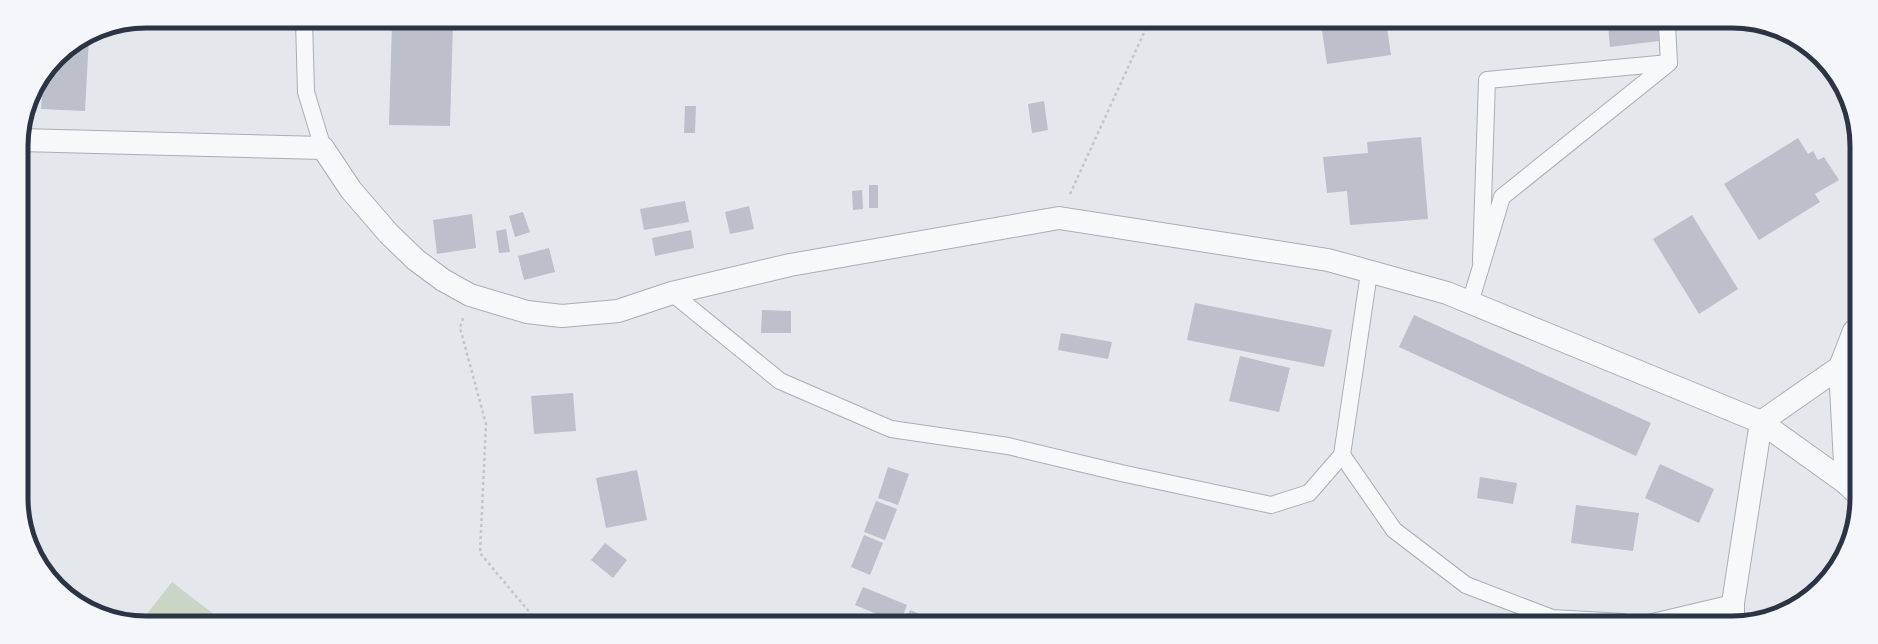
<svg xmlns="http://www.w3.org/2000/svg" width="1878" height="644" viewBox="0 0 1878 644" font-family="'Nunito Sans',sans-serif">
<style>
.green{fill:#c9d6c5}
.building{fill:#bbc0ca}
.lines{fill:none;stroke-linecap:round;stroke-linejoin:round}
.service-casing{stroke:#a9aeb7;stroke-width:18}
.minor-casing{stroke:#a9aeb7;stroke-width:24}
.path{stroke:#c2c5cb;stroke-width:2.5;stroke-dasharray:3 3;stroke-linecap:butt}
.service{stroke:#f7f8fa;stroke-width:16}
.minor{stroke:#f7f8fa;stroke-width:22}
.rim{fill:none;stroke:#2b3445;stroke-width:5}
</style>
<rect width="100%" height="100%" fill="#e4e7ec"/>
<path class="green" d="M172,582L220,619H143Z"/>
<g class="building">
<path d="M392,22H453L450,126L389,125Z"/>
<path d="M1321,24H1405V25L1387,28L1391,55L1327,64Z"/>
<path d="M1608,25H1658L1659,41L1610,47Z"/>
<path d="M89,37L85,111L41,109L43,79L58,57Z"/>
<path d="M1044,101L1048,130L1032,133L1028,104Z"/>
<path d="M685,106H696L695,133H684Z"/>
<path d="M1421,137L1428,219L1350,225L1347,191L1327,193L1323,157L1368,153L1367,142Z"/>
<path d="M1798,138L1808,154L1813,151L1818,160L1824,157L1839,180L1815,194L1820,202L1759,240L1724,184Z"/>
<rect x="869" y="185" width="9" height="23"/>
<path d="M862,190L863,209L853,210L852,191Z"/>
<path d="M685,201L689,222L644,230L640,209Z"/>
<path d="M749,206L754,229L730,234L725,212Z"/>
<path d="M523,212L530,232L515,237L509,216Z"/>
<path d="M472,214L476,248L437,254L433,220Z"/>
<path d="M1692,215L1738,289L1699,314L1653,239Z"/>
<path d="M506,229L510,252L499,253L496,231Z"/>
<path d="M691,230L694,248L655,256L652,238Z"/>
<path d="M549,248L555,272L524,280L518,256Z"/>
<path d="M1195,303L1332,330L1324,367L1187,340Z"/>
<path d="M762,310L791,311V333H761Z"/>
<path d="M1414,315L1651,423L1636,456L1399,347Z"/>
<path d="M1061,333L1112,342L1108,359L1058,350Z"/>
<path d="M1240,356L1290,368L1279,412L1229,401Z"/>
<path d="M573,393L576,431L534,434L531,396Z"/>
<path d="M1660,464L1714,489L1699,523L1645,498Z"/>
<path d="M888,467L909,474L898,505L878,498Z"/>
<path d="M637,470L647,520L606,528L596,478Z"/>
<path d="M1480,477L1517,483L1513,504L1477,498Z"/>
<path d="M876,501L897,509L885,540L864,532Z"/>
<path d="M1576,505L1639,513L1633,551L1571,543Z"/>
<path d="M864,535L883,543L870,575L851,567Z"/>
<path d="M605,543L627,560L613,578L591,560Z"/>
<path d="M863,587L907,605L901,621H894L855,605Z"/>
<path d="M910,610L925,616L923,621H905Z"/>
<path d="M818,614L841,620V621L817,620Z"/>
</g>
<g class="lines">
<g class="service-casing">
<g id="service">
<path d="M304,21L306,92L323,148"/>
<path d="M1481,261L1487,80L1669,63"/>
<path d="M672,293L780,381L891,429L1008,446L1121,473L1271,505L1309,493L1342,455L1369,273"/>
<path d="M1470,303L1502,197L1669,63L1667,25"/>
<path d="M1342,455L1394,530L1466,585L1552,618L1623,622"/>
<path d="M1648,623L1733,603"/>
</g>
</g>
<g class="minor-casing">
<g id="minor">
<path d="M21,140L323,148L351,190L389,234L416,260L443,280L470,295L527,312L562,316L618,311L672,293L790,265L1059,218L1328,260L1447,293L1761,422L1846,483L1853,490"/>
<path d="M1846,483L1840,367L1854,331"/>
<path d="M1733,623V603L1761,422L1840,367"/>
</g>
</g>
<g class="path">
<path d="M1070,194L1148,24"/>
<path d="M463,318L460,328L486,424L480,553L536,620"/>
</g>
<use href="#service" class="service"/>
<use href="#minor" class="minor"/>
</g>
<path d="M0 0H1878V644H0ZM146 28H1732A118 118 0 0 1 1850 146V498A118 118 0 0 1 1732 616H146A118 118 0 0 1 28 498V146A118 118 0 0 1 146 28Z" fill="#f4f6f9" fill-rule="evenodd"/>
<path class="rim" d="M146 28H1732A118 118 0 0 1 1850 146V498A118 118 0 0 1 1732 616H146A118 118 0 0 1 28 498V146A118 118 0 0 1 146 28Z"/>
</svg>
